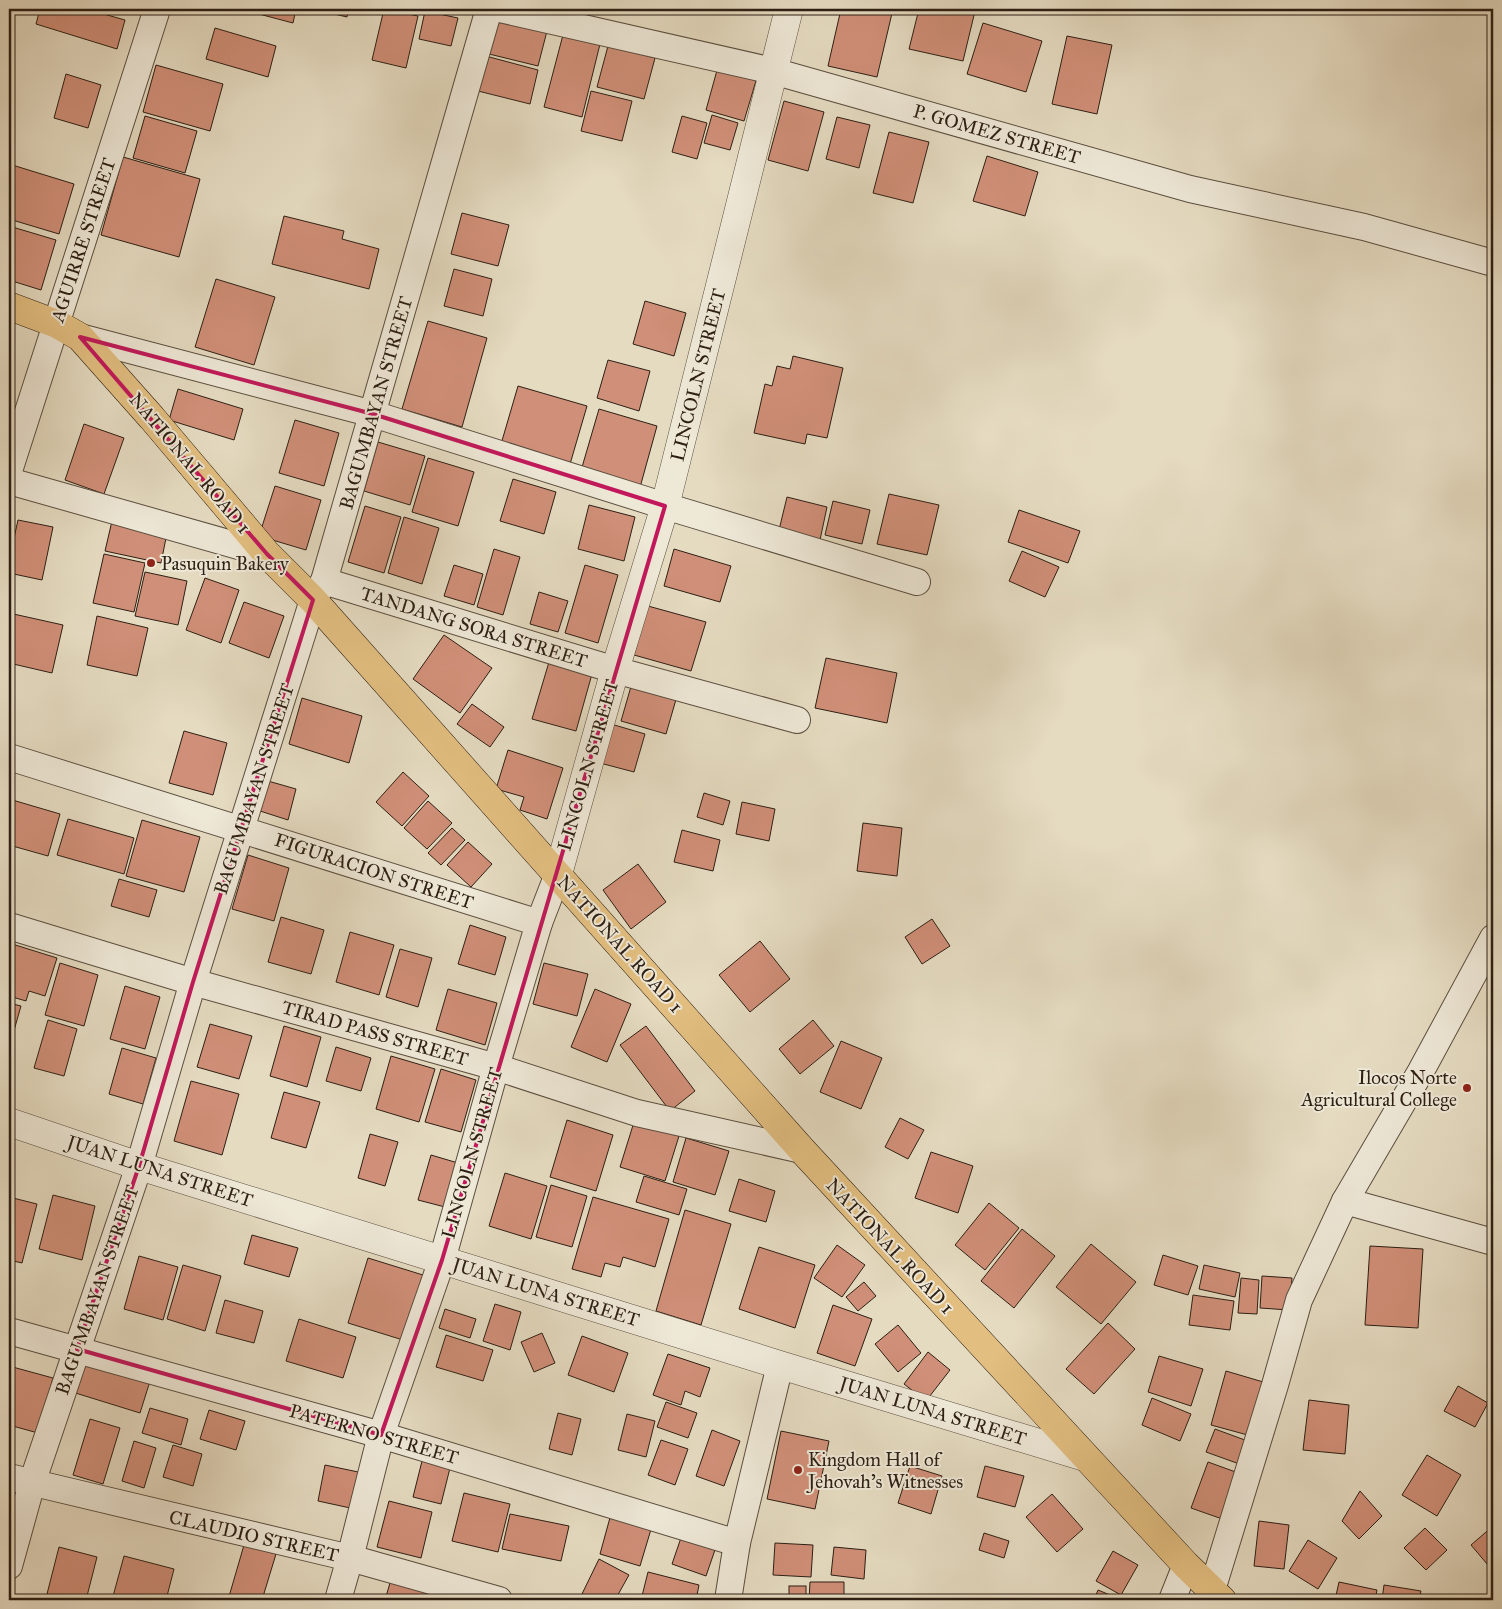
<svg xmlns="http://www.w3.org/2000/svg" width="1502" height="1609" viewBox="0 0 1502 1609" font-family="'IM FELL Great Primer',serif">
<style>
.building{fill:#d08f78;stroke:#2d1f14}
.lines{fill:none;stroke-linecap:round;stroke-linejoin:round}
.minor-casing{stroke:#5b4e3f;stroke-width:28}
.tertiary-casing{stroke:#5b4e3f;stroke-width:29}
.primary-casing{stroke:#2d1f14;stroke-width:29}
.minor{stroke:#eee8d7;stroke-width:26}
.tertiary{stroke:#eee8d7;stroke-width:28}
.primary{stroke:#e2be80;stroke-width:28}
.marked{fill:none;stroke:#c2185b;stroke-width:4;stroke-linejoin:round}
.poi-dot{fill:#8f2418;stroke:#eee8d7;stroke-width:2}
.labels{text-anchor:middle;dominant-baseline:central;stroke-width:4;stroke-linejoin:round;paint-order:stroke}
.street-label{font-size:19px;fill:#2d1f14;stroke:#eee8d7}
.poi-label{font-size:19px;fill:#2d1f14;stroke:#eee8d7;text-anchor:start}
</style>
<rect width="100%" height="100%" fill="#e5dbc1"/>
<filter id="stains"><feTurbulence type="fractalNoise" baseFrequency=".004" numOctaves="4"/><feColorMatrix values="0 0 0 0 .2 0 0 0 0 .09 0 0 0 0 .02 0 0 0 .5 -.17"/></filter>
<radialGradient id="worn" r=".72"><stop offset=".6" stop-color="#630" stop-opacity="0"/><stop offset="1" stop-color="#630" stop-opacity=".3"/></radialGradient>
<g class="building">
<path d="M40,9H86L125,20L117,49L36,24Z"/>
<path d="M240,9H296L293,23Z"/>
<path d="M313,9H349L347,17Z"/>
<path d="M384,9L418,16L406,68L372,60Z"/>
<path d="M841,9H893L877,77L828,66Z"/>
<path d="M919,9H964L975,11L963,61L909,49Z"/>
<path d="M425,11L458,18L451,46L419,39Z"/>
<path d="M495,17L547,31L538,66L485,53Z"/>
<path d="M983,23L1042,41L1026,92L967,74Z"/>
<path d="M215,28L276,46L268,77L206,59Z"/>
<path d="M564,31L601,40L582,117L544,107Z"/>
<path d="M1067,36L1112,45L1097,114L1052,104Z"/>
<path d="M608,46L655,58L644,99L597,87Z"/>
<path d="M482,55L538,70L530,104L474,90Z"/>
<path d="M719,63L758,74L744,121L706,110Z"/>
<path d="M156,65L223,84L210,131L143,112Z"/>
<path d="M66,74L101,85L88,128L54,118Z"/>
<path d="M591,91L632,101L622,141L581,131Z"/>
<path d="M784,101L824,112L808,171L768,160Z"/>
<path d="M712,115L738,123L730,150L704,143Z"/>
<path d="M145,116L197,131L185,173L133,158Z"/>
<path d="M682,116L707,123L697,159L672,152Z"/>
<path d="M837,117L870,125L859,168L826,159Z"/>
<path d="M889,132L929,142L913,203L873,193Z"/>
<path d="M987,156L1038,172L1025,216L973,201Z"/>
<path d="M123,157L200,179L179,257L101,235Z"/>
<path d="M9,164L74,184L59,234L9,219Z"/>
<path d="M462,213L509,225L498,266L451,254Z"/>
<path d="M284,216L344,231L342,239L379,249L369,289L272,264Z"/>
<path d="M9,226L56,240L41,290L9,280Z"/>
<path d="M454,269L492,279L483,316L444,306Z"/>
<path d="M216,279L275,297L254,365L195,347Z"/>
<path d="M645,301L686,313L674,356L633,344Z"/>
<path d="M428,321L487,338L462,427L402,409Z"/>
<path d="M793,356L843,368L827,438L807,434L805,444L754,433L765,384L772,386L777,366L790,369Z"/>
<path d="M608,360L650,371L639,411L597,398Z"/>
<path d="M518,386L587,406L568,471L499,451Z"/>
<path d="M178,389L243,409L234,440L169,420Z"/>
<path d="M599,409L657,426L639,491L580,474Z"/>
<path d="M295,420L339,433L324,486L279,473Z"/>
<path d="M84,424L124,438L104,494L65,480Z"/>
<path d="M378,442L425,456L410,505L364,491Z"/>
<path d="M428,458L474,472L458,526L412,512Z"/>
<path d="M513,479L556,492L544,534L500,521Z"/>
<path d="M275,486L321,500L306,550L259,536Z"/>
<path d="M889,494L939,505L927,555L877,544Z"/>
<path d="M787,497L827,507L820,540L779,530Z"/>
<path d="M833,501L870,510L862,544L825,535Z"/>
<path d="M589,505L635,517L624,561L578,549Z"/>
<path d="M365,506L401,517L384,573L348,562Z"/>
<path d="M1019,510L1080,531L1068,563L1008,542Z"/>
<path d="M404,517L439,528L422,584L388,573Z"/>
<path d="M18,520L53,527L42,580L9,573V561Z"/>
<path d="M112,521L167,533L161,563L105,551Z"/>
<path d="M494,549L520,557L503,615L477,607Z"/>
<path d="M674,549L731,566L720,602L664,586Z"/>
<path d="M1022,551L1059,567L1045,597L1009,581Z"/>
<path d="M104,554L145,563L134,612L93,603Z"/>
<path d="M454,565L483,574L474,605L444,596Z"/>
<path d="M585,565L618,575L598,643L565,633Z"/>
<path d="M145,572L187,581L178,625L135,616Z"/>
<path d="M205,578L239,590L221,643L186,630Z"/>
<path d="M539,592L568,601L558,632L530,624Z"/>
<path d="M244,602L284,616L269,658L229,643Z"/>
<path d="M648,606L706,622L691,671L634,655Z"/>
<path d="M9,613L63,625L52,673L9,663Z"/>
<path d="M97,616L148,628L137,676L87,665Z"/>
<path d="M444,635L492,668L460,713L413,679Z"/>
<path d="M826,658L897,673L887,723L815,708Z"/>
<path d="M549,662L592,674L576,731L532,719Z"/>
<path d="M632,683L677,696L666,734L621,721Z"/>
<path d="M302,698L362,716L349,763L289,744Z"/>
<path d="M472,704L504,727L490,747L457,724Z"/>
<path d="M611,724L645,734L634,772L600,763Z"/>
<path d="M184,731L227,743L213,795L169,783Z"/>
<path d="M508,750L563,768L547,819L520,810L524,797L496,789Z"/>
<path d="M403,772L429,796L402,826L376,802Z"/>
<path d="M268,781L296,789L288,820L260,811Z"/>
<path d="M704,793L730,801L723,825L697,817Z"/>
<path d="M9,799L60,814L48,856L9,845Z"/>
<path d="M428,801L452,823L427,849L404,828Z"/>
<path d="M742,802L775,809L769,841L736,834Z"/>
<path d="M68,819L134,838L124,874L57,855Z"/>
<path d="M142,820L200,837L184,892L126,876Z"/>
<path d="M863,823L902,828L897,876L857,871Z"/>
<path d="M452,828L465,840L441,865L428,853Z"/>
<path d="M682,830L720,840L713,871L674,862Z"/>
<path d="M468,842L492,864L471,887L447,865Z"/>
<path d="M248,855L289,868L274,921L232,909Z"/>
<path d="M638,864L666,902L631,929L603,890Z"/>
<path d="M119,879L157,890L149,917L111,906Z"/>
<path d="M281,917L324,930L311,974L268,962Z"/>
<path d="M932,919L950,946L922,964L905,937Z"/>
<path d="M470,925L506,937L495,975L458,964Z"/>
<path d="M350,932L394,945L379,995L336,982Z"/>
<path d="M760,941L790,979L750,1012L719,975Z"/>
<path d="M9,943L57,958L45,996L29,991L26,1001L9,996Z"/>
<path d="M400,949L432,958L418,1007L386,997Z"/>
<path d="M60,963L98,975L84,1026L45,1015Z"/>
<path d="M544,963L588,974L577,1016L533,1004Z"/>
<path d="M125,986L160,997L145,1049L110,1039Z"/>
<path d="M448,989L497,1003L485,1045L436,1030Z"/>
<path d="M595,989L631,1004L607,1062L571,1047Z"/>
<path d="M9,1003L21,1006L9,1048Z"/>
<path d="M48,1020L77,1029L64,1076L34,1068Z"/>
<path d="M813,1020L834,1046L800,1074L779,1049Z"/>
<path d="M210,1024L252,1036L239,1079L197,1067Z"/>
<path d="M284,1026L321,1037L307,1087L270,1076Z"/>
<path d="M646,1026L695,1091L670,1111L620,1045Z"/>
<path d="M841,1041L882,1058L861,1109L820,1092Z"/>
<path d="M336,1047L371,1058L361,1091L326,1081Z"/>
<path d="M122,1048L156,1058L143,1104L109,1094Z"/>
<path d="M391,1056L435,1069L419,1122L376,1109Z"/>
<path d="M441,1069L476,1080L461,1132L425,1122Z"/>
<path d="M191,1081L239,1094L222,1155L174,1141Z"/>
<path d="M284,1092L320,1102L306,1148L271,1138Z"/>
<path d="M900,1118L924,1130L908,1159L885,1147Z"/>
<path d="M567,1120L613,1135L596,1191L550,1177Z"/>
<path d="M634,1122L679,1136L665,1181L620,1167Z"/>
<path d="M370,1134L398,1142L385,1186L358,1178Z"/>
<path d="M686,1138L729,1151L715,1195L673,1182Z"/>
<path d="M931,1152L973,1166L958,1213L915,1198Z"/>
<path d="M431,1155L458,1163L445,1207L418,1200Z"/>
<path d="M505,1173L547,1186L531,1239L489,1226Z"/>
<path d="M644,1176L687,1189L679,1215L636,1202Z"/>
<path d="M739,1179L775,1191L766,1222L729,1211Z"/>
<path d="M551,1185L587,1196L572,1247L536,1237Z"/>
<path d="M53,1195L95,1206L82,1260L39,1249Z"/>
<path d="M9,1197L37,1204L22,1263L9,1260Z"/>
<path d="M593,1197L669,1219L655,1267L623,1257L620,1267L605,1263L601,1277L572,1269Z"/>
<path d="M989,1203L1019,1228L985,1270L955,1245Z"/>
<path d="M685,1210L731,1224L701,1325L656,1311Z"/>
<path d="M1022,1229L1055,1256L1014,1308L981,1281Z"/>
<path d="M252,1235L298,1248L289,1277L244,1264Z"/>
<path d="M1091,1244L1136,1282L1101,1324L1056,1287Z"/>
<path d="M837,1245L865,1265L842,1297L814,1278Z"/>
<path d="M1370,1246L1423,1249L1418,1328L1365,1325Z"/>
<path d="M759,1247L815,1265L795,1328L739,1309Z"/>
<path d="M1163,1255L1198,1266L1188,1295L1154,1285Z"/>
<path d="M139,1256L178,1267L163,1320L124,1309Z"/>
<path d="M368,1258L423,1275L403,1340L348,1323Z"/>
<path d="M183,1265L221,1276L205,1331L167,1319Z"/>
<path d="M1204,1265L1240,1273L1235,1297L1199,1289Z"/>
<path d="M1262,1276L1292,1278L1289,1310L1260,1308Z"/>
<path d="M1241,1278L1259,1280L1257,1314L1238,1313Z"/>
<path d="M864,1282L876,1296L858,1311L846,1297Z"/>
<path d="M1193,1295L1234,1301L1230,1330L1189,1325Z"/>
<path d="M225,1300L263,1311L254,1343L216,1333Z"/>
<path d="M495,1304L521,1312L510,1350L483,1341Z"/>
<path d="M833,1305L872,1319L855,1366L817,1353Z"/>
<path d="M445,1309L476,1319L470,1338L439,1328Z"/>
<path d="M299,1319L356,1337L343,1378L286,1361Z"/>
<path d="M1108,1323L1135,1349L1094,1394L1066,1369Z"/>
<path d="M898,1325L921,1353L898,1372L875,1344Z"/>
<path d="M542,1333L555,1363L534,1372L521,1342Z"/>
<path d="M446,1335L493,1350L483,1381L436,1367Z"/>
<path d="M582,1336L628,1353L614,1392L568,1375Z"/>
<path d="M928,1352L950,1370L926,1401L904,1384Z"/>
<path d="M668,1354L710,1368L700,1397L685,1391L681,1405L653,1395Z"/>
<path d="M80,1356L151,1378L140,1413L69,1391Z"/>
<path d="M1159,1356L1203,1369L1191,1406L1148,1392Z"/>
<path d="M9,1366L53,1378L38,1433L9,1425Z"/>
<path d="M1226,1371L1270,1384L1255,1437L1211,1425Z"/>
<path d="M1458,1386L1488,1403L1475,1427L1444,1411Z"/>
<path d="M1152,1398L1191,1414L1180,1441L1142,1425Z"/>
<path d="M1309,1400L1349,1405L1345,1454L1303,1450Z"/>
<path d="M666,1402L697,1413L688,1438L657,1427Z"/>
<path d="M150,1408L188,1419L181,1445L142,1433Z"/>
<path d="M209,1410L245,1421L236,1450L200,1439Z"/>
<path d="M558,1413L581,1419L572,1455L549,1449Z"/>
<path d="M627,1414L655,1421L646,1457L618,1450Z"/>
<path d="M90,1419L120,1428L103,1484L73,1475Z"/>
<path d="M1215,1429L1253,1443L1245,1466L1206,1452Z"/>
<path d="M712,1430L740,1441L724,1486L696,1476Z"/>
<path d="M781,1431L829,1441L815,1509L767,1499Z"/>
<path d="M661,1440L688,1449L675,1485L648,1475Z"/>
<path d="M134,1441L156,1448L144,1488L122,1481Z"/>
<path d="M173,1445L202,1454L193,1486L163,1477Z"/>
<path d="M1427,1455L1461,1475L1437,1516L1402,1495Z"/>
<path d="M422,1461L450,1468L441,1504L413,1497Z"/>
<path d="M1208,1462L1244,1475L1228,1521L1191,1508Z"/>
<path d="M325,1465L363,1473L355,1509L318,1501Z"/>
<path d="M910,1466L942,1476L931,1514L898,1503Z"/>
<path d="M985,1466L1024,1476L1015,1507L977,1497Z"/>
<path d="M1360,1491L1382,1516L1359,1539L1342,1521Z"/>
<path d="M464,1493L510,1504L498,1552L452,1541Z"/>
<path d="M1052,1494L1083,1529L1057,1552L1026,1517Z"/>
<path d="M389,1501L432,1512L421,1558L377,1547Z"/>
<path d="M510,1514L569,1526L561,1561L502,1549Z"/>
<path d="M611,1514L652,1526L640,1566L600,1554Z"/>
<path d="M1259,1521L1289,1525L1284,1569L1254,1566Z"/>
<path d="M1493,1526V1571L1471,1545Z"/>
<path d="M1425,1528L1447,1550L1426,1570L1404,1548Z"/>
<path d="M683,1532L717,1544L706,1576L672,1564Z"/>
<path d="M984,1533L1009,1541L1004,1558L979,1550Z"/>
<path d="M1308,1540L1337,1558L1318,1589L1289,1571Z"/>
<path d="M775,1543L813,1545L811,1577L773,1575Z"/>
<path d="M244,1545L276,1554L262,1600H228Z"/>
<path d="M59,1547L97,1557L86,1600H72L47,1594Z"/>
<path d="M834,1547L866,1550L864,1579L831,1575Z"/>
<path d="M1113,1551L1138,1565L1121,1595L1096,1581Z"/>
<path d="M124,1556L174,1569L166,1600H112Z"/>
<path d="M599,1559L629,1575L615,1600H589L581,1596Z"/>
<path d="M648,1572L699,1585L696,1600H641Z"/>
<path d="M392,1576L437,1588L434,1600H385Z"/>
<path d="M810,1582H844V1600H809Z"/>
<path d="M1339,1582L1377,1590L1375,1600H1335Z"/>
<path d="M1384,1585L1421,1591L1419,1600H1382Z"/>
<rect x="789" y="1586" width="17" height="14"/>
<path d="M1098,1590L1122,1600H1094Z"/>
</g>
<g class="lines">
<g class="minor-casing">
<g id="minor">
<path d="M500,9L773,71L1190,189L1364,227L1493,263"/>
<path d="M80,337L373,414L665,506L917,582"/>
<path d="M9,471L157,9"/>
<path d="M9,481L267,554"/>
<path d="M324,581L615,670L797,720"/>
<path d="M9,757L539,923"/>
<path d="M9,926L193,982L496,1067L637,1113L802,1150"/>
<path d="M1345,1201L1493,1242"/>
<path d="M9,1331L381,1435L737,1543"/>
<path d="M9,1477L350,1558L499,1600"/>
<path d="M9,1566L32,1483L139,1166L193,982L313,600L324,581L489,9"/>
<path d="M1212,1590L1275,1385L1299,1300L1345,1201L1421,1071L1493,938"/>
<path d="M338,1600L350,1558L381,1435L442,1260L496,1067L539,923L558,874"/>
<path d="M728,1600L737,1543L780,1365"/>
<path d="M1172,1600L1186,1565"/>
</g>
</g>
<g class="tertiary-casing">
<g id="tertiary">
<path d="M558,874L615,670L665,506L789,9"/>
<path d="M9,1122L139,1166L780,1365L1085,1457"/>
</g>
</g>
<g class="primary-casing">
<path id="primary" d="M9,306L57,324L80,337L152,418L267,554L313,600L802,1150L1186,1565L1222,1600"/>
</g>
<use href="#minor" class="minor"/>
<use href="#tertiary" class="tertiary"/>
<use href="#primary" class="primary"/>
</g>
<path class="marked" d="M80,337L373,414L665,506L442,1260L381,1435L77,1349L139,1166L193,982L313,600L267,554Z"/>
<g class="poi-dot">
<circle cx="151" cy="563" r="5"/>
<circle cx="1467" cy="1088" r="5"/>
<circle cx="798" cy="1470" r="5"/>
</g>
<g class="labels">
<g class="street-label">
<text transform="translate(997 134) rotate(16)">P. GOMEZ STREET</text>
<text transform="translate(83 240) rotate(-72)">AGUIRRE STREET</text>
<text transform="translate(698 375) rotate(-76)">LINCOLN STREET</text>
<text transform="translate(376 403) rotate(-74)">BAGUMBAYAN STREET</text>
<text transform="translate(190 463) rotate(50)">NATIONAL ROAD 1</text>
<text transform="translate(474 627) rotate(17)">TANDANG SORA STREET</text>
<text transform="translate(588 765) rotate(-74)">LINCOLN STREET</text>
<text transform="translate(254 789) rotate(-72)">BAGUMBAYAN STREET</text>
<text transform="translate(374 871) rotate(18)">FIGURACION STREET</text>
<text transform="translate(620 944) rotate(48)">NATIONAL ROAD 1</text>
<text transform="translate(375 1033) rotate(16)">TIRAD PASS STREET</text>
<text transform="translate(472 1153) rotate(-74)">LINCOLN STREET</text>
<text transform="translate(160 1171) rotate(18)">JUAN LUNA STREET</text>
<text transform="translate(890 1246) rotate(47)">NATIONAL ROAD 1</text>
<text transform="translate(97 1290) rotate(-71)">BAGUMBAYAN STREET</text>
<text transform="translate(546 1292) rotate(17)">JUAN LUNA STREET</text>
<text transform="translate(933 1411) rotate(17)">JUAN LUNA STREET</text>
<text transform="translate(374 1434) rotate(16)">PATERNO STREET</text>
<text transform="translate(254 1536) rotate(13)">CLAUDIO STREET</text>
</g>
<g class="poi-label">
<text x="161" y="563">Pasuquin Bakery</text>
<text x="1457" y="1077" text-anchor="end">Ilocos Norte<tspan x="1457" dy="22">Agricultural College</tspan></text>
<text x="808" y="1459">Kingdom Hall of<tspan x="808" dy="22">Jehovah's Witnesses</tspan></text>
</g>
</g>
<rect width="1502" height="1609" fill="none" stroke="#e5dbc1" stroke-width="30"/>
<rect x="10" y="10" width="1482" height="1589" fill="none" stroke="#2d1f14" stroke-width="2.5"/>
<rect x="15" y="15" width="1472" height="1579" fill="none" stroke="#2d1f14"/>
<rect width="100%" height="100%" filter="url(#stains)"/>
<rect width="100%" height="100%" fill="url(#worn)"/>
</svg>
